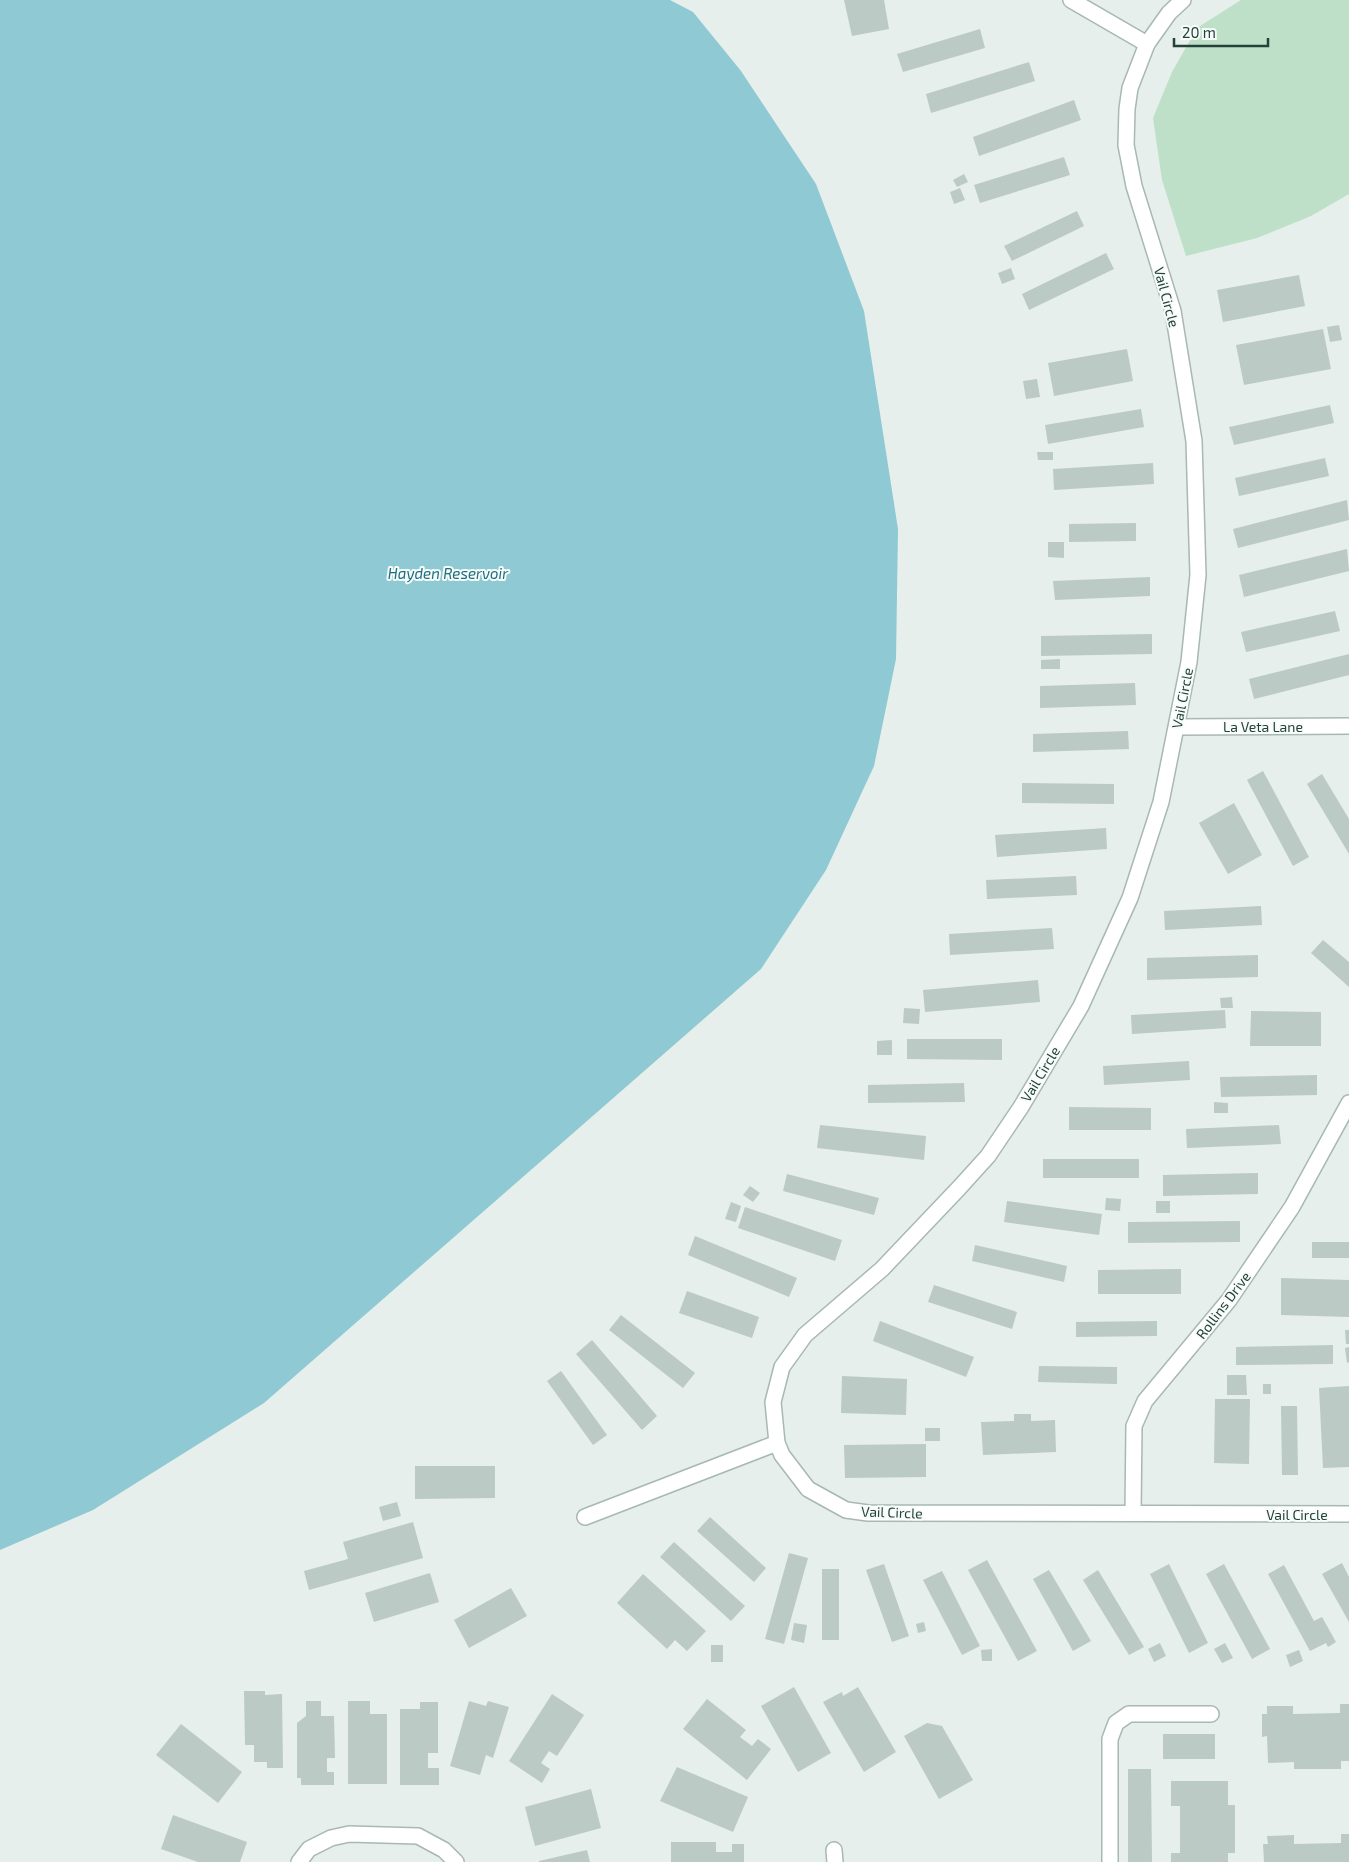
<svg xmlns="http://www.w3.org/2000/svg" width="1349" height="1862" viewBox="0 0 1349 1862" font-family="'Exo 2',sans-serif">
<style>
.green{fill:#bfe0c8}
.water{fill:#8ec9d4}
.building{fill:#bbcac4}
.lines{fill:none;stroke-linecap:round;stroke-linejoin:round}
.lane-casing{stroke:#a8b8b2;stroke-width:18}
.street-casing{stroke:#a8b8b2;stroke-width:18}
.lane{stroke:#fff;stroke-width:15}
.street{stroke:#fff;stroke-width:15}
.labels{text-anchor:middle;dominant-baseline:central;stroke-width:4;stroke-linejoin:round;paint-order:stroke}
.street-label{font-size:14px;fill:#24423a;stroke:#f7fbf9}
.water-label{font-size:15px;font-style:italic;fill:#1c6f80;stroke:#f7fbf9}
</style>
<rect width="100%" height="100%" fill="#e6efeb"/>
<path class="green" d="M1241,0H1349V194L1311,216L1257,238L1186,256L1162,180L1153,118L1172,72L1197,28Z"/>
<path class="water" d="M0,0H670L693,12L741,71L816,184L864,311L898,529L896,659L874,766L826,870L761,969L264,1403L93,1510L0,1550Z"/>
<g class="building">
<path d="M844,0H884L889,29L852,36Z"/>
<path d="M980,29L985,48L903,72L897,54Z"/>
<path d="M1029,62L1035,81L931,113L926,94Z"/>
<path d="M1074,100L1081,120L979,156L973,137Z"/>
<path d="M1064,157L1070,175L980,203L974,185Z"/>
<path d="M964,174L968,182L957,187L953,180Z"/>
<path d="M960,188L965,200L954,204L950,192Z"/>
<path d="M1077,211L1084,226L1012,261L1004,246Z"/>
<path d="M1106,253L1114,269L1029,310L1022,294Z"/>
<path d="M1011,268L1015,279L1002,284L998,273Z"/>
<path d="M1299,275L1305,306L1223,322L1217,290Z"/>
<path d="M1339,325L1342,340L1330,342L1327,327Z"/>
<path d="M1323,329L1331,369L1244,385L1236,345Z"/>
<path d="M1127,349L1133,381L1054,396L1048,363Z"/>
<path d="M1037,379L1040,397L1026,399L1023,381Z"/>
<path d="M1330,405L1334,423L1234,445L1229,427Z"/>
<path d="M1141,409L1144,427L1048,444L1045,425Z"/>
<path d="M1037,452H1053V460H1038Z"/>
<path d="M1325,458L1329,476L1239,496L1235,478Z"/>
<path d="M1153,463L1154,484L1054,490L1053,469Z"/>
<path d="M1347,500L1349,520L1238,548L1233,529Z"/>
<path d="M1136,523V541L1069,542V524Z"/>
<path d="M1048,542H1064V558L1048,557Z"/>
<path d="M1347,549L1349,571L1244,597L1239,575Z"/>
<path d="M1150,577V596L1055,600L1053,581Z"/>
<path d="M1335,611L1340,631L1246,652L1241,632Z"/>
<path d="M1152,634V654L1041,656V636Z"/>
<path d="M1349,654V675L1254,699L1249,679Z"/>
<path d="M1060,659V669H1041V660Z"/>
<path d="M1135,683L1136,705L1040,708V686Z"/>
<path d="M1128,731L1129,749L1033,752V734Z"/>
<path d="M1263,771L1309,857L1293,866L1247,780Z"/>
<path d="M1322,774L1349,819V854L1307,784Z"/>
<path d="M1022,783L1114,784V804L1022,803Z"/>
<path d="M1234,803L1262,855L1228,874L1199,823Z"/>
<path d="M1106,828L1107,849L997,857L995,835Z"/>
<path d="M1076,876L1077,895L987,899L986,880Z"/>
<path d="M1261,906L1262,925L1165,930L1164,911Z"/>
<path d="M1052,928L1054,949L950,955L949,934Z"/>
<path d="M1323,940L1349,962V987L1311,953Z"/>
<path d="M1258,955V977L1147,980V958Z"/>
<path d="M1038,980L1040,1002L925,1012L923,990Z"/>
<path d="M1232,997L1233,1008H1221L1220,998Z"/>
<path d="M904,1008L920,1009L919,1024L903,1023Z"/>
<path d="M1225,1010L1226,1028L1132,1034L1131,1015Z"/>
<path d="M1251,1011L1321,1012V1046H1250Z"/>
<path d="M907,1039H1002V1060L907,1059Z"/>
<path d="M892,1040V1055H877V1041Z"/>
<path d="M1189,1061L1190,1080L1104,1085L1103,1066Z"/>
<path d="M1317,1075V1095L1221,1097L1220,1077Z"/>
<path d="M964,1083L965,1102L868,1103V1085Z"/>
<path d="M1214,1102L1228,1103V1113H1214Z"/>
<path d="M1069,1107L1151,1108V1130H1069Z"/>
<path d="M820,1125L926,1136L924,1160L817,1148Z"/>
<path d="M1279,1125L1281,1144L1187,1148L1186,1129Z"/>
<rect x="1043" y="1159" width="96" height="19"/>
<path d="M1258,1173V1194L1163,1196V1175Z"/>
<path d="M787,1174L879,1198L874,1215L783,1191Z"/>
<path d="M750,1186L760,1193L753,1202L743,1195Z"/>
<path d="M1106,1198L1121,1199L1120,1211L1105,1210Z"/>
<path d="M1007,1201L1102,1214L1099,1235L1004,1222Z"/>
<rect x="1156" y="1201" width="14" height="12"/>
<path d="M731,1202L741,1206L736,1222L725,1219Z"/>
<path d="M745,1207L842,1240L835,1261L738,1228Z"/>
<path d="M1240,1221V1242L1128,1243V1222Z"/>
<path d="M695,1236L797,1278L789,1297L688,1255Z"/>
<rect x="1312" y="1242" width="37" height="16"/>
<path d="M975,1245L1067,1266L1064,1282L972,1261Z"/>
<path d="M1181,1269V1294H1098V1270Z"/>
<path d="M1281,1278L1349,1280V1317L1281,1315Z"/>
<path d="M934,1285L1017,1312L1012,1329L928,1302Z"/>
<path d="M687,1291L759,1317L752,1338L679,1313Z"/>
<path d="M621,1315L695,1373L683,1388L609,1330Z"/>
<path d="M880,1321L974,1357L966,1377L873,1341Z"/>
<path d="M1157,1321V1336L1076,1337V1322Z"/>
<path d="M1345,1330H1349V1344H1346Z"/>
<path d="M592,1340L657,1416L642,1430L576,1354Z"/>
<path d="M1333,1345V1364L1236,1365V1347Z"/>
<path d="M1349,1347V1362L1347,1363L1345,1348Z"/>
<path d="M1039,1366L1117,1367V1384L1038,1382Z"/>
<path d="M561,1371L607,1435L593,1445L547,1381Z"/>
<path d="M1227,1375H1246L1247,1395H1227Z"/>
<path d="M842,1376L907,1379L906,1415L841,1413Z"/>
<rect x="1263" y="1384" width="8" height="10"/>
<path d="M1349,1386V1467L1323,1468L1319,1388Z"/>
<path d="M1215,1399H1250L1249,1464L1214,1463Z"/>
<path d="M1281,1406H1297L1298,1475H1282Z"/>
<path d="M1014,1414H1031V1421L1055,1420L1056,1452L983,1455L981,1422L1014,1421Z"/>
<rect x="925" y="1428" width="15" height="13"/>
<path d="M926,1444V1477L845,1478L844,1445Z"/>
<path d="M415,1466H495V1498L415,1499Z"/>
<path d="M397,1502L401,1516L383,1521L379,1507Z"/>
<path d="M710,1517L766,1568L754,1582L697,1531Z"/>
<path d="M413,1522L423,1558L309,1590L304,1571L348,1559L343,1542Z"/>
<path d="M674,1542L745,1606L731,1621L660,1557Z"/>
<path d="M789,1553L808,1558L784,1644L765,1639Z"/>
<path d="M987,1560L1037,1651L1018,1661L968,1570Z"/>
<path d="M1342,1563L1349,1577V1622L1322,1574Z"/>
<path d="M884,1564L909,1636L892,1642L866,1570Z"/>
<path d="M1169,1564L1208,1643L1189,1653L1150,1574Z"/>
<path d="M1224,1564L1270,1649L1252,1659L1206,1574Z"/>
<path d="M1284,1565L1314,1621L1322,1617L1336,1642L1328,1647L1326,1643L1310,1651L1268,1574Z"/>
<rect x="822" y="1569" width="17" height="71"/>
<path d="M1049,1570L1091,1641L1073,1651L1033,1579Z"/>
<path d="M1098,1570L1144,1647L1129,1655L1083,1580Z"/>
<path d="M942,1571L980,1646L962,1655L923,1580Z"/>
<path d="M430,1573L439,1602L374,1622L365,1593Z"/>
<path d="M643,1574L706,1631L687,1651L675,1640L667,1649L617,1603Z"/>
<path d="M511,1588L527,1616L469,1648L454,1620Z"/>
<path d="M924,1622L926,1631L918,1633L916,1624Z"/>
<path d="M794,1623L807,1625L804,1643L791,1640Z"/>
<path d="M1160,1643L1166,1656L1154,1662L1148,1649Z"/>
<path d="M1225,1643L1233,1658L1222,1663L1214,1649Z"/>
<rect x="711" y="1645" width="12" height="17"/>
<path d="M992,1649V1661H982L981,1650Z"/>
<path d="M1299,1650L1303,1661L1290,1667L1286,1655Z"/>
<path d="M794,1687L831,1753L798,1772L761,1706Z"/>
<path d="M858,1687L896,1752L864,1772L823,1702L842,1692L843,1696Z"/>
<path d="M244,1691H265V1695L282,1694L283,1768H267V1762H254V1745H245Z"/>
<path d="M552,1694L584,1715L557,1756L549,1751L541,1763L550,1769L542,1783L509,1761Z"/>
<path d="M707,1699L746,1730L740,1737L752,1746L758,1739L771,1749L747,1780L683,1729Z"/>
<path d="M306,1701H321V1716H334L335,1758H327V1772H334V1785H301V1778H297V1723L306,1716Z"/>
<path d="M348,1701H370V1714H387V1784H348Z"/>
<path d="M469,1701L486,1706L488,1701L509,1707L493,1758L486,1755L480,1775L450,1766Z"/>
<path d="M420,1702H438V1753H428V1768H439V1785H400V1709H420Z"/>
<path d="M1340,1704H1349V1761H1341V1769H1294V1762L1268,1763L1267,1736L1262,1737V1714H1267V1706H1293V1714L1340,1713Z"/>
<path d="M927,1723L942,1726L973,1780L939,1799L904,1736Z"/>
<path d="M181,1724L242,1772L218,1803L156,1755Z"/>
<rect x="1163" y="1734" width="52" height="25"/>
<path d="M677,1767L748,1797L733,1832L660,1801Z"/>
<path d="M1128,1769H1151L1152,1862H1128Z"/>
<path d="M1171,1781H1228V1805H1235V1853H1228V1862H1171V1853H1180V1806H1171Z"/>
<path d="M591,1789L601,1828L535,1846L525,1807Z"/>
<path d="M173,1815L247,1842L240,1862H198L161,1849Z"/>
<path d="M1341,1834H1349V1862H1264L1263,1844H1268L1267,1836L1294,1835V1844L1341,1843Z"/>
<path d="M671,1842H716V1852H732V1844H744V1862H671Z"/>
<path d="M587,1850L590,1862H539V1861Z"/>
</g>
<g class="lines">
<g class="lane-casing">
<path id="lane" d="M1110,1862V1739L1116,1723L1129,1714H1211"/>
</g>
<g class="street-casing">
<g id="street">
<path d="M1071,0L1147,44"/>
<path d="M1183,0L1169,13L1147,44L1130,88L1127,109L1126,145L1134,186L1173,311L1194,441L1198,575L1189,662L1161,802L1130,898L1081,1006L1021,1107L988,1156L959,1188L882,1269L805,1335L782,1367L773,1402L777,1443L782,1455L808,1489L846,1510L868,1513L1349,1514"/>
<path d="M1177,727L1349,726"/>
<path d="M1133,1513L1134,1426L1145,1401L1229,1300L1292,1207L1349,1103"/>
<path d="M585,1517L777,1443"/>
<path d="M834,1850L835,1862"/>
<path d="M299,1862L309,1849L331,1838L349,1834L418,1836L444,1850L456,1862"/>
</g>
</g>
<use href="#lane" class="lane"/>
<use href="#street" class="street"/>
</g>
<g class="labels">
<g class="street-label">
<text transform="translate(1167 297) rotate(75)">Vail Circle</text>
<text transform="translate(1182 698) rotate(-79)">Vail Circle</text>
<text x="1263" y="726">La Veta Lane</text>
<text transform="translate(1040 1074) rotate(-59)">Vail Circle</text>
<text transform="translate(1223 1305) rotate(-53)">Rollins Drive</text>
<text transform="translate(892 1512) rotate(2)">Vail Circle</text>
<text x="1297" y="1514">Vail Circle</text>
</g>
<g class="water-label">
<text x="448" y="573">Hayden Reservoir</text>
</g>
</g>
<path d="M1174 38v8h94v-8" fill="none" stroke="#24423a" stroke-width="2.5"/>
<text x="1182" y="38" font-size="15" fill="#24423a" stroke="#f7fbf9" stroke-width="4" paint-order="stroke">20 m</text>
</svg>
